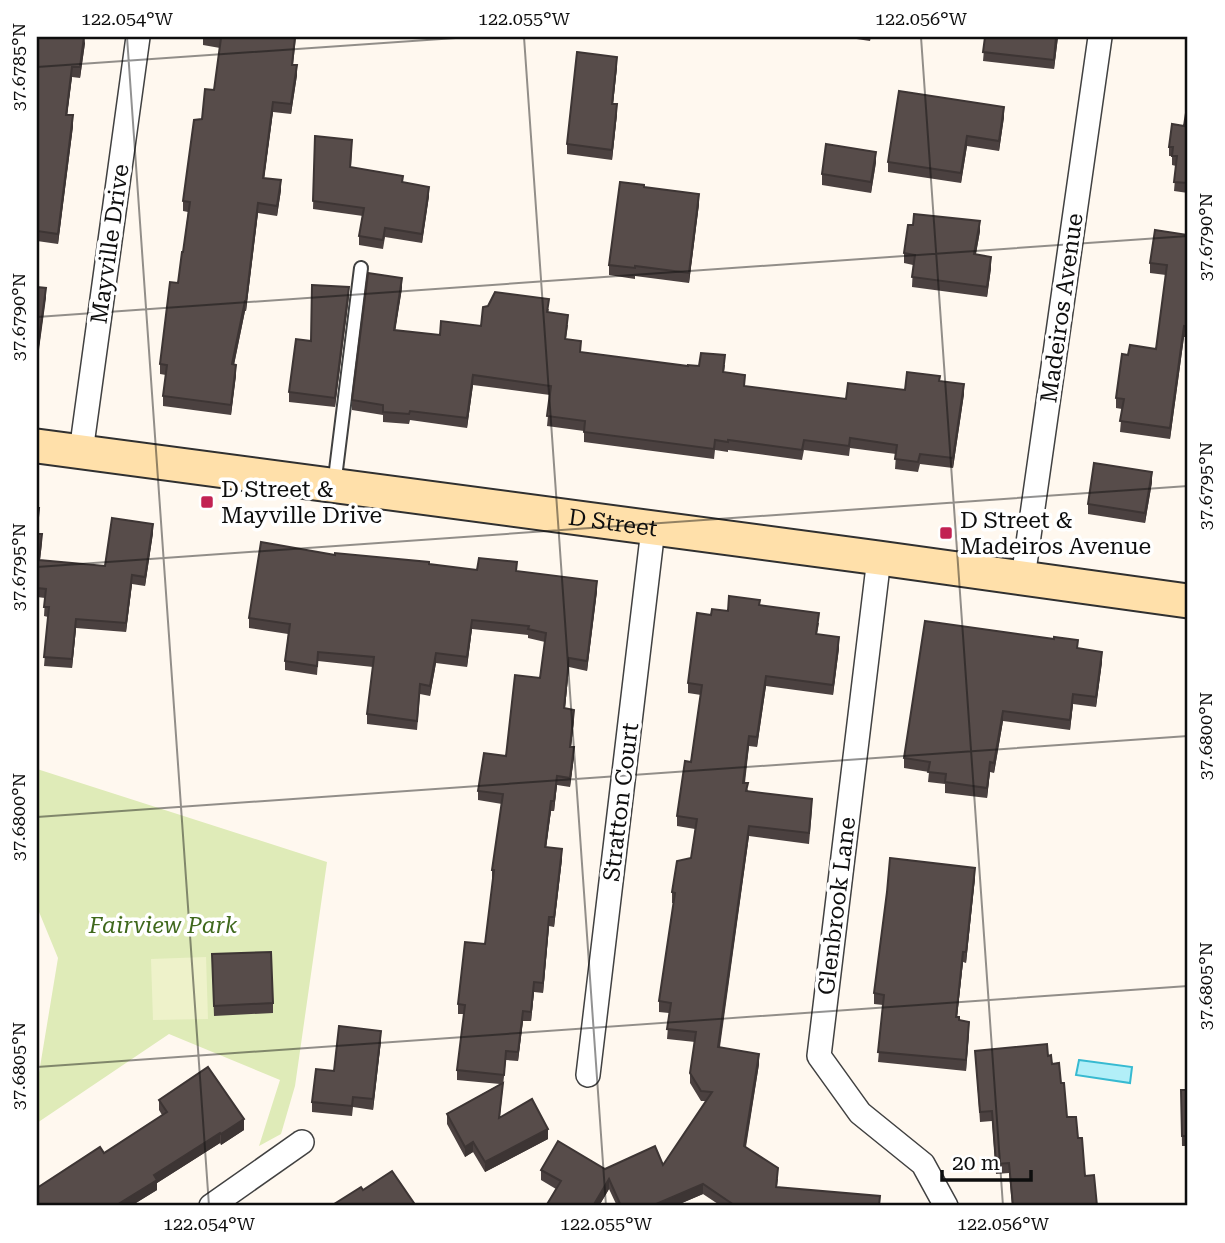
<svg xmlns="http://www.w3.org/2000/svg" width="1225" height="1243" viewBox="0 0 1225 1243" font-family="'Roboto Serif',serif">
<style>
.green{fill:#dfebb8}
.pitch{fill:#eef2ca}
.water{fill:#b2eff8;stroke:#37bad1;stroke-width:2}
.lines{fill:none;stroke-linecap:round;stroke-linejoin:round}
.lane-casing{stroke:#414141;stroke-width:16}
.street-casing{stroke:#414141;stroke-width:26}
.secondary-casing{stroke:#303030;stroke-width:37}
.lane{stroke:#fff;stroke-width:12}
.street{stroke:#fff;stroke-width:23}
.secondary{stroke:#ffe0aa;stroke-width:33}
.wall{fill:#4b4140}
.shaded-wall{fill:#3d3534}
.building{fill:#574c4a;stroke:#3d3534;stroke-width:2}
.ticks{fill:none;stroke:#0e0e0e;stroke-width:2;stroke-opacity:0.45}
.poi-dot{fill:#c22252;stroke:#fff;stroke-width:2.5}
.labels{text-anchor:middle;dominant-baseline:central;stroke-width:7;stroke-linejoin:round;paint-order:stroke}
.street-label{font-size:23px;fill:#0e0e0e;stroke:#fff}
.poi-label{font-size:23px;fill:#0e0e0e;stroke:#fff;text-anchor:start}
.park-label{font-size:23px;font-style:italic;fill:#3f681c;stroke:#fff}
.neatline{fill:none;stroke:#0e0e0e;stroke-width:2.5}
.ticks-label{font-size:18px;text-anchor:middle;fill:#0e0e0e}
</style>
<rect width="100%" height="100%" fill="#fff8ef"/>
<path class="green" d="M37,769L327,862L295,1086L281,1134L259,1146L280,1080L169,1034L37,1123V1085L58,958L37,907Z"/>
<path class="pitch" d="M206,957L208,1019L153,1020L151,959Z"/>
<path class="water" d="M1079,1060L1132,1067L1130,1083L1076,1075Z"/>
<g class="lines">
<g class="lane-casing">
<path id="lane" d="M334,486L361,268"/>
</g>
<g class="street-casing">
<g id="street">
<path d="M81,452L138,37"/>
<path d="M879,558L819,1056L860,1113L923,1164L946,1206"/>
<path d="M1023,578L1100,37"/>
<path d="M588,1075L653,529"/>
<path d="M211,1206L302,1142"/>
</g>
</g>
<g class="secondary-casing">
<g id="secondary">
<path id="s1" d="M37,446L879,558L1188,601"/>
</g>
</g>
<use href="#lane" class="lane"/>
<use href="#street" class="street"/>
<use href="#secondary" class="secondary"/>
</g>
<g class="wall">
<path d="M37,37L85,43L80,78L72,77L67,115L73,126L58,244L37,241Z"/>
<path d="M203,37H296L293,65L297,75L291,114L273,112L264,178L281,190L277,216L258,213L246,311H245L234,365L236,375L231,415L163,406V396L166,375L160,374V364L178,283L183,252L188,212L183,211V201L202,119L214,90L220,48L203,45Z"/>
<path d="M731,37H749V39Z"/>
<path d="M843,37H871L870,41Z"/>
<path d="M981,37H1058L1054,69L983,61L985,37Z"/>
<path d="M617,67L613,104L617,114L612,160L567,154V144Z"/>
<path d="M1188,100V193L1174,191L1176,166L1172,165V156H1169V147L1184,126Z"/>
<path d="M1004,117L999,151L967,146L961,183L888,172V162Z"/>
<path d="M315,136L352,149L351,167L403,183L429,196L422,243L385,237L383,249L359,245V236L363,216L313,209Z"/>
<path d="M876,162L871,193L822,185V174Z"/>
<path d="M644,187L699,204L689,283L635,276V279L609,275V265Z"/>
<path d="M980,231L976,254L991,268L987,297L912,287L913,265L904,263V253Z"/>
<path d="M1188,235V337H1184L1170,439L1120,432L1122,409L1116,408V398L1128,355L1156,349L1166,275L1150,273V263Z"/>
<path d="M402,288L395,330L440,335L481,326L549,309L548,313L568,325L566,339L581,352L688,366L725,365L724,372L745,386L846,399L905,390L940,381L964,394L953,468L920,464L918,472L895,469L896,454L850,448L849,456L804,450L802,460L728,450V452L715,450L714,459L584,442V431L547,426L550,395L473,385L467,428L410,420L409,424L383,422V415L352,410V400Z"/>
<path d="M349,296L335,407L289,402V392L311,341Z"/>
<path d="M1152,482L1145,523L1088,514V504Z"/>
<path d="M37,508L39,518L37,534L42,543L40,560L105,566L153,533L145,586L132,584L126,632L76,628L72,668L44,666L48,617L44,616L45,598L37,597Z"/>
<path d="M335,555L477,570L517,571L597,591L587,671L569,667L565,708L574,719L571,747L574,757L570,787L557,785L554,811H551L546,847L562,859L554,927L549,926L543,993L534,992L531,1021H523L518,1061L506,1060L503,1085L500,1117L548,1139L485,1172L473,1152L465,1157L447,1124V1114L500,1084L457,1080V1070L464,1014H458V1004L485,944L493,879H492V870L502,804L478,800V791L506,756L540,678L545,642L528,638V635L472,629L467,667L436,663L430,696L420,694L417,730L367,724V714L373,667L318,661L317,675L285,670V661L288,634L249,628V618Z"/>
<path d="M760,605L819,623L817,634L839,648L833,695L766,686L757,747L749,746L745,783L748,791L812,809L809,844L749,836L720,1047L759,1064L746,1147L778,1179L777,1187L884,1206H721L703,1194L675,1206H617L609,1189L599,1206H546L556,1189L541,1180V1170L605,1169L663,1165L706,1101H701L690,1083V1073L695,1042L667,1039L669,1013L659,1012V1001L674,903H672V892L691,858L695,829L677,826V816L691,762L701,695L688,693V683L711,615Z"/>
<path d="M1078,648L1102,662L1096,707L1073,704L1070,730L1003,721L994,773L990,772L987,798L945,793V784L928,782L929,772L904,768V758Z"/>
<path d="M975,878L966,963L963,962L957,1017L969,1032L966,1071L878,1062L883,1005L874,1004V993Z"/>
<path d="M212,954L273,1003V1013L214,1016Z"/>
<path d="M381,1041L373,1110L353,1107L352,1116L312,1112V1102L334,1071Z"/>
<path d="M975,1051L1048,1056L1061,1083L1067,1117L1078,1138L1085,1176L1097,1206H1012L1009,1173L996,1174L992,1121L980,1122Z"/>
<path d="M1181,1090H1188V1146H1182Z"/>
<path d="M159,1100L244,1130L221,1145L220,1143L157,1183V1190L131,1206H37L104,1153L162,1115L159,1110Z"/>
</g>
<g class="shaded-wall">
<path d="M85,37V43L80,78V67Z"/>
<path d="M1056,37H1058L1054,69V60Z"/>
<path d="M617,57V67L612,114V104Z"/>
<path d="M297,65V75L291,114V104Z"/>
<path d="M72,67V77L66,125V115Z"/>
<path d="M273,102V112L263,188V178Z"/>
<path d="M617,104V114L612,160V150Z"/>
<path d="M1004,107V117L999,151V141Z"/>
<path d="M73,115V126L58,244V234Z"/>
<path d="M967,136V146L961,183V173Z"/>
<path d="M876,152V162L871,193V182Z"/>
<path d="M281,180V190L277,216V206Z"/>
<path d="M429,187V196L422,243V234Z"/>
<path d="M699,194V204L689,283V273Z"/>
<path d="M258,203V213L246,311V301Z"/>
<path d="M980,221V231L974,264V254Z"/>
<path d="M991,257V268L987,297V287Z"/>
<path d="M402,278V288L394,339V330Z"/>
<path d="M349,287V296L335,407V398Z"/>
<path d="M46,288V298L37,364V354Z"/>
<path d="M245,301V311L232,374V364Z"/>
<path d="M1184,326V337L1170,439V428Z"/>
<path d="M236,365V375L231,415V405Z"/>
<path d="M473,375V385L467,428V418Z"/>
<path d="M964,384V394L953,468V458Z"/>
<path d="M1152,472V482L1145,523V513Z"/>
<path d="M153,524V533L145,586V577Z"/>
<path d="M132,575V584L126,632V623Z"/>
<path d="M597,581V591L587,671V661Z"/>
<path d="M76,619V628L72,668V659Z"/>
<path d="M472,620V629L467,667V657Z"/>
<path d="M839,637V648L833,695V685Z"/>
<path d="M1102,652V662L1096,707V697Z"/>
<path d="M436,653V663L430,696V686Z"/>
<path d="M569,658V667L564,718V708Z"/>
<path d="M766,676V686L757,747V737Z"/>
<path d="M1073,694V704L1070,730V720Z"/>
<path d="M574,710V719L570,756V747Z"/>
<path d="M1003,711V721L994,773V763Z"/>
<path d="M749,736V746L743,793V783Z"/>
<path d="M574,747V757L570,787V778Z"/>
<path d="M990,762V772L987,798V788Z"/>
<path d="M557,776V785L554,811V801Z"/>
<path d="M551,801V811L545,857V847Z"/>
<path d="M749,826V836L718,1057V1047Z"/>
<path d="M562,849V859L554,927V917Z"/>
<path d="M975,868V878L966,963V952Z"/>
<path d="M549,917V926L543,993V983Z"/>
<path d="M963,952V962L956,1027V1017Z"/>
<path d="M534,982V992L531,1021V1012Z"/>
<path d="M523,1011V1021L518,1061V1052Z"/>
<path d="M969,1022V1032L966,1071V1060Z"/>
<path d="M381,1031V1041L373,1110V1099Z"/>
<path d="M759,1054V1064L744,1156V1146Z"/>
<path d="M244,1119V1130L221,1145V1134Z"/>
<path d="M548,1129V1139L485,1172V1162Z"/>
<path d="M220,1133V1143L157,1183V1190L131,1206H115L154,1175Z"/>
<path d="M473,1142V1152L465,1157V1147Z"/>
<path d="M609,1179V1189L599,1206H593Z"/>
<path d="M703,1184V1194L675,1206H656V1204Z"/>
</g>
<g class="building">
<path d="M37,37H84L80,67H72L66,115H73L58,234L37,231Z"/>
<path d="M214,37H295L292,65H297L291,104L273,102L263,178L281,180L277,206L258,203L246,301H245L232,364L236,365L231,405L163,396L167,365L160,364L170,282L178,283L182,252H183L190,202L183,201L194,120L202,119L205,89L214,90L221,38Z"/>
<path d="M985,37H1056L1054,60L983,52Z"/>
<path d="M577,52L617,57L612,104H617L612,150L567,144Z"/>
<path d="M899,91L1004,107L999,141L967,136L961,173L888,162Z"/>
<path d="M1188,100V183L1174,182L1177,156H1172L1173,147H1169L1172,124L1184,126Z"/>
<path d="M315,136L352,140L350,167L403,176L402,182L429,187L422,234L385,228L383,240L359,236L364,208L313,201Z"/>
<path d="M826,144L876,152L871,182L822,174Z"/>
<path d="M620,182L644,185V187L699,194L689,273L635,266V268L609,265Z"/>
<path d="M914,214L980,221L974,254L991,257L987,287L912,277L915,255L904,253L908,225H913Z"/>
<path d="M1155,230L1188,235V327L1184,326L1170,428L1120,421L1124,399L1116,398L1122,354L1128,355L1130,345L1156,349L1167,265L1150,263Z"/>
<path d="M368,273L402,278L394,330L440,335L441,321L481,326L483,307L488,306L495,292L549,299L547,312L568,315L565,339L581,341L580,352L688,366V365L699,366L701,353L725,355L723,372L745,375L744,386L846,399L848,383L905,390L907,372L940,376L939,381L964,384L953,458L920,454L918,462L895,459L897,445L850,438L849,446L804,440L802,450L728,440V442L715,440L714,449L584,432L585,421L547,416L551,386L473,375L467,418L410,411L409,414L383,412V405L352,400Z"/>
<path d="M312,285L349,287L335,398L289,392L296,339L311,341Z"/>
<path d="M37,287L46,288L37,354Z"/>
<path d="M1094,463L1152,472L1145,513L1088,504Z"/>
<path d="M37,508H39L37,527Z"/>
<path d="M112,518L153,524L145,577L132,575L126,623L76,619L72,659L44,657L49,607H44L46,589L37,588V534H42L39,560L105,566Z"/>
<path d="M261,542L335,555V553L429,562V564L477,570L479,558L517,562L516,571L597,581L587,661L569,658L564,708L574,710L570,747H574L570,778L557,776L554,801H551L545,847L562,849L554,917H549L543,983L534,982L531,1012L523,1011L518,1052L506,1051L504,1075L457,1070L465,1005L458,1004L465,942L485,944L494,870H492L503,794L478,791L484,753L506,756L515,675L540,678L546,633L528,629L529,626L472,620L467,657L436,653L430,686L420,684L417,721L367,714L374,657L318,652L317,666L285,661L290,624L249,618Z"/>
<path d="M729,596L760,600L759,605L819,613L816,634L839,637L833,685L766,676L757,737L749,736L743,783H748L746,791L812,799L809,833L749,826L718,1047L759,1054L744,1146L778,1168L776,1187L880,1196L879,1206H884H734V1205L703,1184L656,1204L657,1206H621L609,1179L593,1206H546L561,1181L541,1170L558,1141L605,1169L655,1146L663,1165L712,1092L701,1091L690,1073L696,1032L667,1029L671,1003L659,1001L675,893L672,892L677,861L691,858L697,819L677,816L685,761L691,762L702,685L688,683L697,613L711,615L712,609L728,611Z"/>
<path d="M925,621L1054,639V637L1078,640L1077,648L1102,652L1096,697L1073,694L1070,720L1003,711L994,763L990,762L987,788L945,782L946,774L928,772L930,762L904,758Z"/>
<path d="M890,858L975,868L966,952H963L956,1017H959V1020L969,1022L966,1060L878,1052L884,995L874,993L887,892Z"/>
<path d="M271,952L273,1003L214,1006L212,954Z"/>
<path d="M339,1026L381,1031L373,1099L353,1097L352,1106L312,1102L316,1069L334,1071Z"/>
<path d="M1047,1044L1048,1056L1051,1055L1052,1064L1059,1063L1061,1083H1064L1067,1117H1076L1078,1138H1082L1085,1176L1094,1175L1097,1206H1013L1009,1163L996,1164L992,1111L980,1112L975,1051Z"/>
<path d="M208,1067L244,1119L221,1134L220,1133L154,1175L157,1180L115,1206H37V1188L100,1147L104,1153L167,1112L159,1100Z"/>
<path d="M503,1083L499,1118L532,1099L548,1129L485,1162L473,1142L465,1147L447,1114Z"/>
<path d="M1181,1090H1188V1136H1182Z"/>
<path d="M392,1171L416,1206H331L361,1187L363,1190Z"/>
</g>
<path class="ticks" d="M127,37L209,1206M524,37L606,1206M921,37L1003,1206M37,67L470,37M37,317L1188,236M37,567L1188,486M37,817L1188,736M37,1067L1188,986"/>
<g class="poi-dot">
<rect x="200" y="495" width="14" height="14" rx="3.5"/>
<rect x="939" y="526" width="14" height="14" rx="3.5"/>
</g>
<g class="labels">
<g class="street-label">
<text transform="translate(110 244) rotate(-82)">Mayville Drive</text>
<text transform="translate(1062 308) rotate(-82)">Madeiros Avenue</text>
<text stroke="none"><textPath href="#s1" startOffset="581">D Street</textPath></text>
<text transform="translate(621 802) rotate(-83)">Stratton Court</text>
<text transform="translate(837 906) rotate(-83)">Glenbrook Lane</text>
</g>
<g class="poi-label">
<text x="221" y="489">D Street &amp;<tspan x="221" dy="26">Mayville Drive</tspan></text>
<text x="960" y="520">D Street &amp;<tspan x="960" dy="26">Madeiros Avenue</tspan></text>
</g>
<g class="park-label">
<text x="163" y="925">Fairview Park</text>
</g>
</g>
<rect width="1225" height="1243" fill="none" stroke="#ffffff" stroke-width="77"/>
<path d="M942 1170v10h89v-10" fill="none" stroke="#0e0e0e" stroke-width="3.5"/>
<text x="952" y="1170" font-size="21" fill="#0e0e0e" stroke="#ffffff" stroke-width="5" paint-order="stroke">20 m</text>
<rect x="38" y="38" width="1148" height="1166" class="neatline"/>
<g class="ticks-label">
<text x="127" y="25">122.054°W</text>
<text x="524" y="25">122.055°W</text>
<text x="921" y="25">122.056°W</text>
<text transform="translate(19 67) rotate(-90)" y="6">37.6785°N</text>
<text transform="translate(1206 237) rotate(-90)" y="6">37.6790°N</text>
<text transform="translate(19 317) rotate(-90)" y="6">37.6790°N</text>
<text transform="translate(1206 486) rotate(-90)" y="6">37.6795°N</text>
<text transform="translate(19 567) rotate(-90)" y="6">37.6795°N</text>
<text transform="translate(1206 736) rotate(-90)" y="6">37.6800°N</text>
<text transform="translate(19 817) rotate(-90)" y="6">37.6800°N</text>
<text transform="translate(1206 986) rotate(-90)" y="6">37.6805°N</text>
<text transform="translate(19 1066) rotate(-90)" y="6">37.6805°N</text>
<text x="209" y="1230">122.054°W</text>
<text x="606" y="1230">122.055°W</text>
<text x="1003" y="1230">122.056°W</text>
</g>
</svg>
